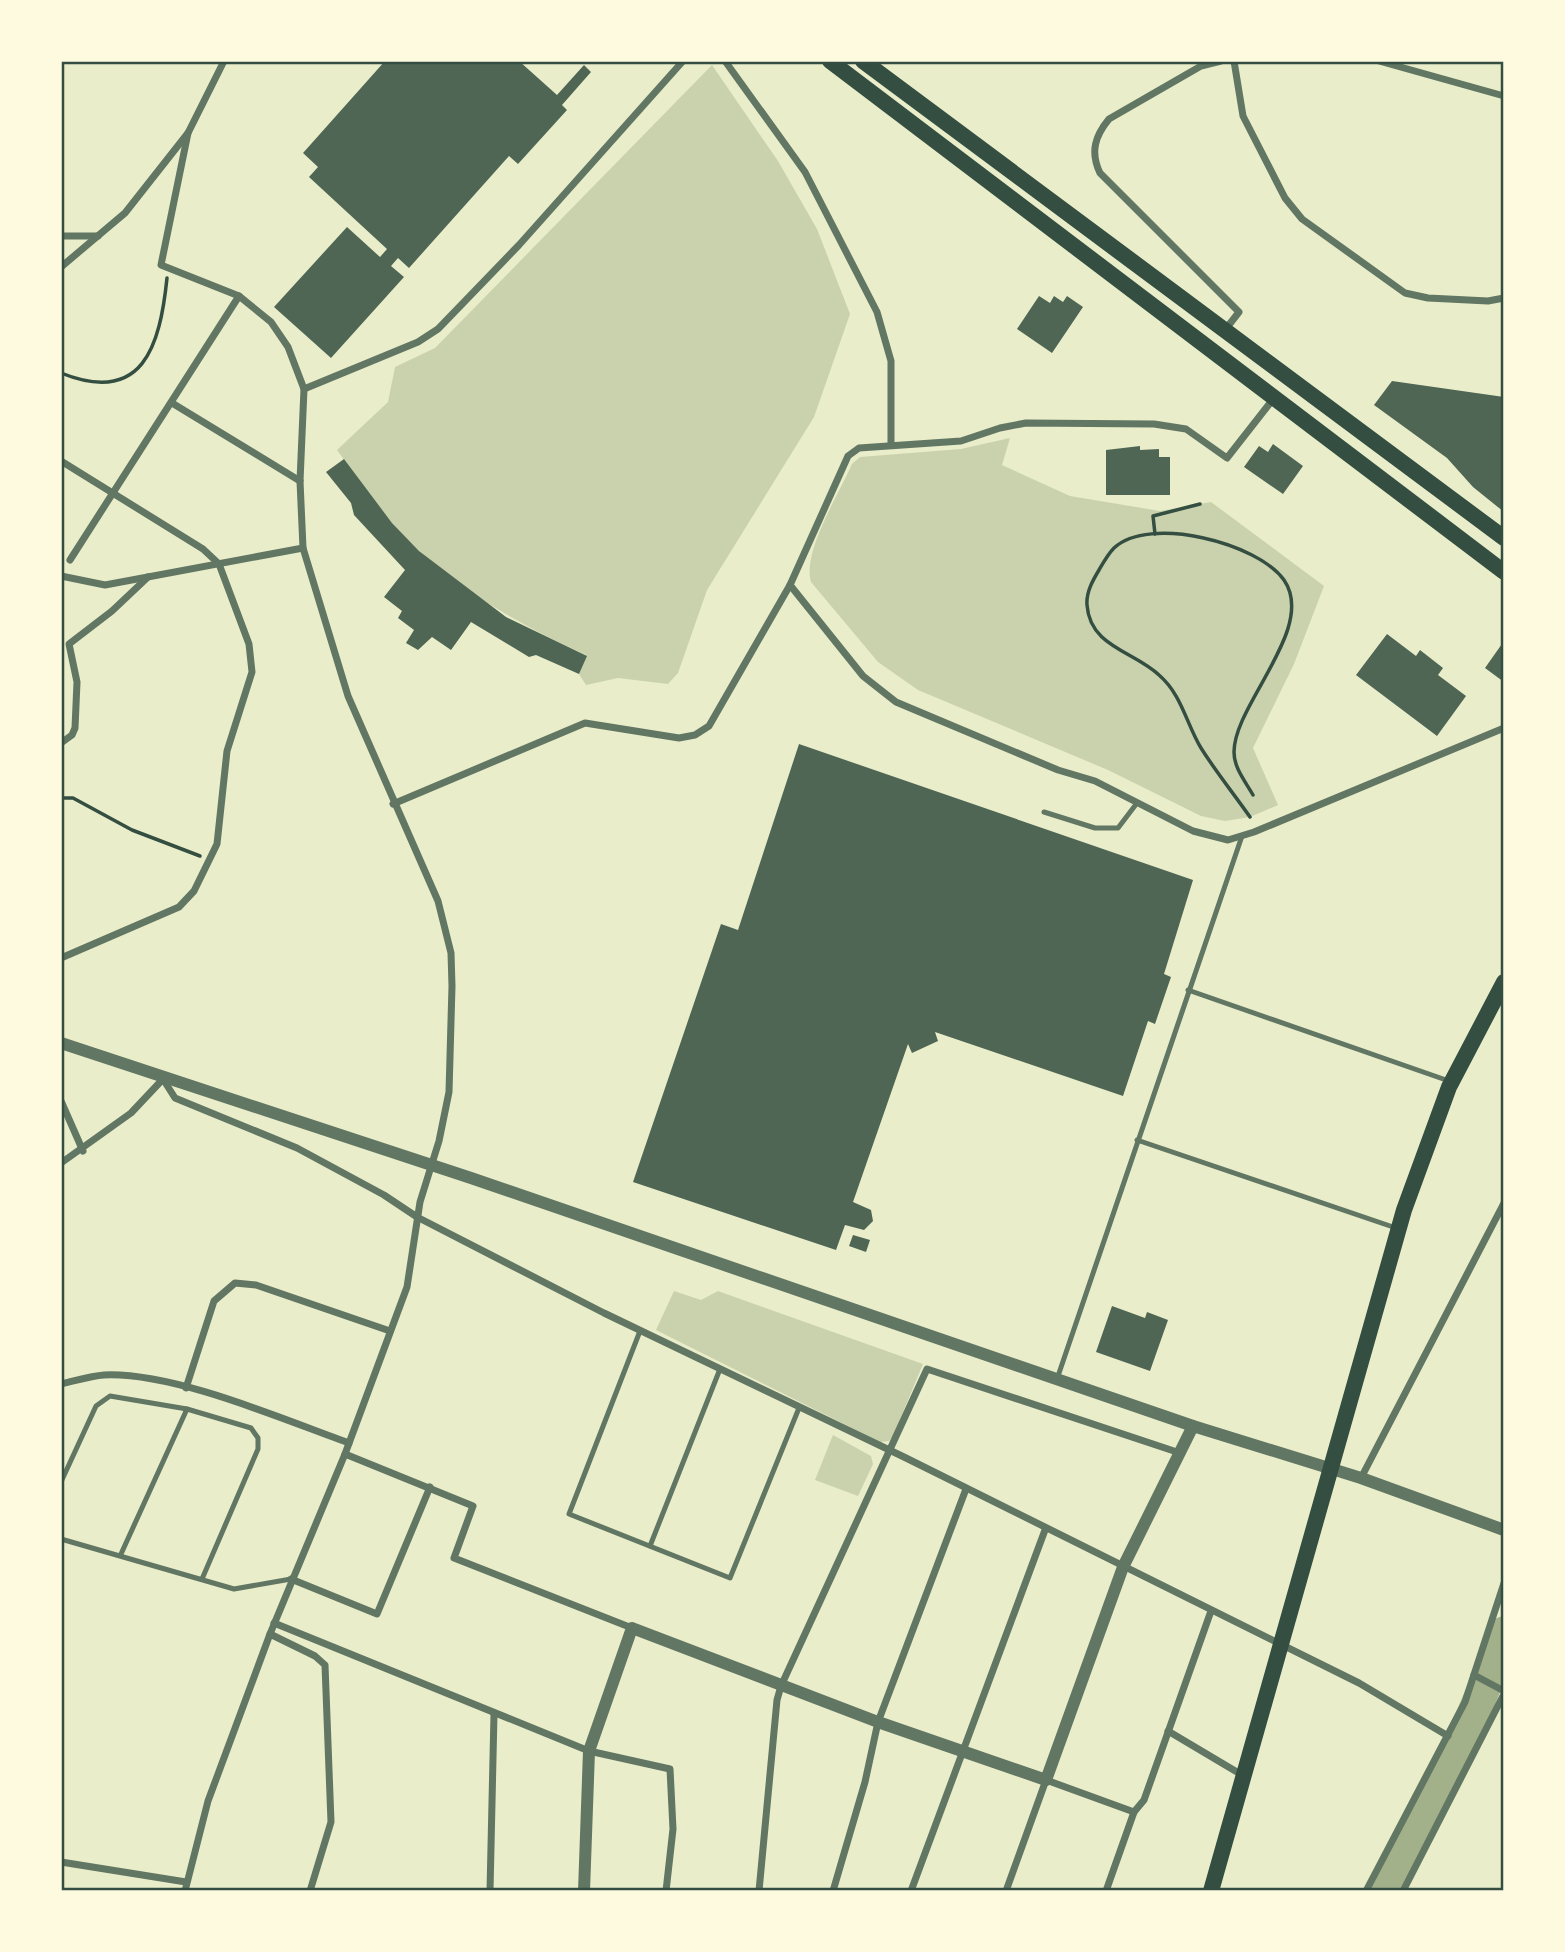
<svg xmlns="http://www.w3.org/2000/svg" width="1565" height="1952" viewBox="0 0 1565 1952" font-family="Merriweather,serif">
<style>
.green{fill:#cad2ad}
.lines{fill:none;stroke-linecap:round;stroke-linejoin:round}
.river{stroke:#a3b18a;stroke-width:33}
.building{fill:#4f6655}
.path{stroke:#344e41;stroke-width:3.5}
.service{stroke:#617663;stroke-width:5}
.minor{stroke:#617663;stroke-width:7}
.tertiary{stroke:#617663;stroke-width:12}
.primary{stroke:#344e41;stroke-width:16}
.trunk{stroke:#344e41;stroke-width:16}
.neatline{fill:none;stroke:#344e41;stroke-width:2.5}
</style>
<rect width="100%" height="100%" fill="#e9edc9"/>
<g class="green">
<path d="M712,65L778,161L817,229L850,314L814,417L707,590L678,673L668,684L618,678L586,685L579,674L586,655C515,623 445,583 392,523C372,501 355,474 337,450L388,402L395,367L435,348Z"/>
<path d="M1010,438L1002,465L1070,496L1160,511L1211,502L1324,586L1294,664L1253,748L1278,805L1250,817L1225,821L1201,816L1108,770L918,690L878,662L811,582C802,552 839,494 852,464L860,457L961,449Z"/>
<path d="M674,1291L701,1300L718,1291L923,1364L893,1436L889,1441L880,1442L656,1330Z"/>
<path d="M833,1435L871,1456L873,1464L858,1496L815,1480Z"/>
</g>
<g class="lines">
<path class="river" d="M1386,1891C1429,1807 1475,1723 1504,1633"/>
</g>
<g class="building">
<path d="M385,61H519L557,95L584,65L591,72L562,105L567,110L518,164L509,156L409,268L398,258L391,266L404,277L331,358L274,307L347,227L380,257L387,249L309,177L318,167L303,153Z"/>
<path d="M1039,296L1050,303L1054,296L1063,302L1067,296L1083,307L1052,353L1017,329Z"/>
<path d="M1392,381L1504,397V512L1473,487L1447,458L1374,405Z"/>
<path d="M1273,444L1303,466L1283,494L1244,467L1259,446L1268,452Z"/>
<path d="M1140,446V450L1159,449V457H1170V495H1106V450Z"/>
<path d="M344,459L392,523L419,551L506,617L587,656L579,674L536,655L529,657L471,622L451,650L432,637L418,650L406,643L414,630L398,618L402,611L384,597L405,570L354,515L351,503L326,472Z"/>
<path d="M1387,634L1416,656L1420,650L1443,668L1438,675L1466,696L1437,736L1356,675Z"/>
<path d="M1504,641V682L1485,668Z"/>
<path d="M799,744L1193,880L1164,974L1171,977L1155,1024L1148,1021L1123,1096L935,1032L938,1041L912,1053L908,1044L853,1202L871,1210L873,1221L864,1230L845,1225L836,1250L633,1182L721,924L738,930Z"/>
<path d="M853,1235L870,1240L866,1252L849,1246Z"/>
<path d="M1112,1306L1145,1318L1147,1312L1168,1320L1150,1371L1096,1352Z"/>
</g>
<g class="lines">
<g class="path">
<path d="M61,373C143,406 160,346 167,278"/>
<path d="M1155,534L1153,516L1200,504"/>
<path d="M61,798H73L132,830L200,856"/>
<path d="M1250,817C1234,794 1216,772 1201,748C1186,723 1182,695 1159,675C1134,651 1090,647 1087,605C1086,592 1093,580 1099,570C1103,563 1108,554 1114,548C1149,515 1258,543 1284,580C1317,628 1234,704 1234,752C1234,768 1245,781 1253,795"/>
</g>
<g class="service">
<path d="M1044,812L1095,828H1118L1137,803"/>
<path d="M1188,990L1449,1081"/>
<path d="M1137,1140L1396,1228"/>
<path d="M640,1331L569,1514L730,1578L799,1408"/>
<path d="M1057,1379L1242,836"/>
<path d="M61,1482L96,1406L110,1396L187,1409L251,1428L258,1438V1449L202,1579"/>
<path d="M61,1539L234,1589L291,1579"/>
<path d="M650,1546L720,1369"/>
<path d="M121,1554L187,1409"/>
</g>
<g class="minor">
<path d="M725,61L805,172L877,312L891,361V444"/>
<path d="M1221,61L1201,66L1109,119C1095,136 1090,152 1100,173L1239,312L1225,330"/>
<path d="M1234,61L1243,116L1285,198L1302,219L1405,293L1428,298L1488,301L1504,298"/>
<path d="M1379,61L1504,96"/>
<path d="M61,236H98"/>
<path d="M61,267L125,213L188,133L224,61"/>
<path d="M304,389L418,342L438,329L519,245L683,61"/>
<path d="M172,403L300,481"/>
<path d="M61,461L203,549L219,564L249,644L252,672L227,751L217,844L194,891L179,907L61,958"/>
<path d="M70,560L239,296"/>
<path d="M61,576L105,585L303,548"/>
<path d="M790,585L863,676L896,702L1058,770L1095,781L1193,831L1228,840L1254,832L1504,728"/>
<path d="M61,743L72,735L75,728L77,682L69,644L112,611L148,577"/>
<path d="M393,804L585,723L679,738L695,735L709,726L790,585L848,456L859,448L961,441L1000,428L1026,423L1154,424L1186,429L1227,458L1274,398"/>
<path d="M61,1101L83,1151"/>
<path d="M61,1163L131,1113L163,1079L175,1098L297,1148L384,1195L417,1217L604,1313L904,1457L1359,1683L1448,1736"/>
<path d="M61,1384C75,1381 90,1376 104,1375C174,1372 282,1419 349,1443"/>
<path d="M186,1388L214,1301L235,1283L256,1285L390,1331"/>
<path d="M345,1454L473,1506L454,1558L632,1628"/>
<path d="M1361,1478L1504,1203"/>
<path d="M291,1579L377,1614L430,1487"/>
<path d="M274,1623L589,1751L670,1769L673,1829L666,1891"/>
<path d="M270,1634L315,1656L325,1665L331,1822L310,1891"/>
<path d="M1474,1675L1504,1691"/>
<path d="M1168,1731L1242,1775"/>
<path d="M61,1862L186,1882"/>
<path d="M185,1891L208,1801L270,1634L345,1454L407,1287L420,1202L439,1141L449,1092L452,986L451,953L438,901L348,696L303,548L300,481L304,389L288,347L271,322L239,296L161,265L188,133"/>
<path d="M490,1891L494,1714"/>
<path d="M759,1891L777,1700L781,1686L927,1369L1180,1453"/>
<path d="M833,1891L865,1782L878,1722L966,1489"/>
<path d="M911,1891L1045,1530"/>
<path d="M1006,1891L1046,1780L1134,1812"/>
<path d="M1106,1891L1134,1812L1144,1800L1211,1611"/>
<path d="M1366,1891L1465,1702L1504,1583"/>
<path d="M1403,1891L1504,1694"/>
</g>
<g class="tertiary">
<path d="M61,1043L471,1178L1193,1426L1361,1478L1504,1530"/>
<path d="M584,1891L589,1751L632,1628L878,1722L1046,1780L1123,1567L1193,1426"/>
</g>
<path class="primary" d="M1211,1891L1404,1210L1449,1087L1504,982"/>
<g class="trunk">
<path d="M830,61L1504,572"/>
<path d="M863,61L1504,538"/>
</g>
</g>
<rect width="1565" height="1952" fill="none" stroke="#fefae0" stroke-width="126"/>
<rect x="63" y="63" width="1439" height="1826" class="neatline"/>
</svg>
